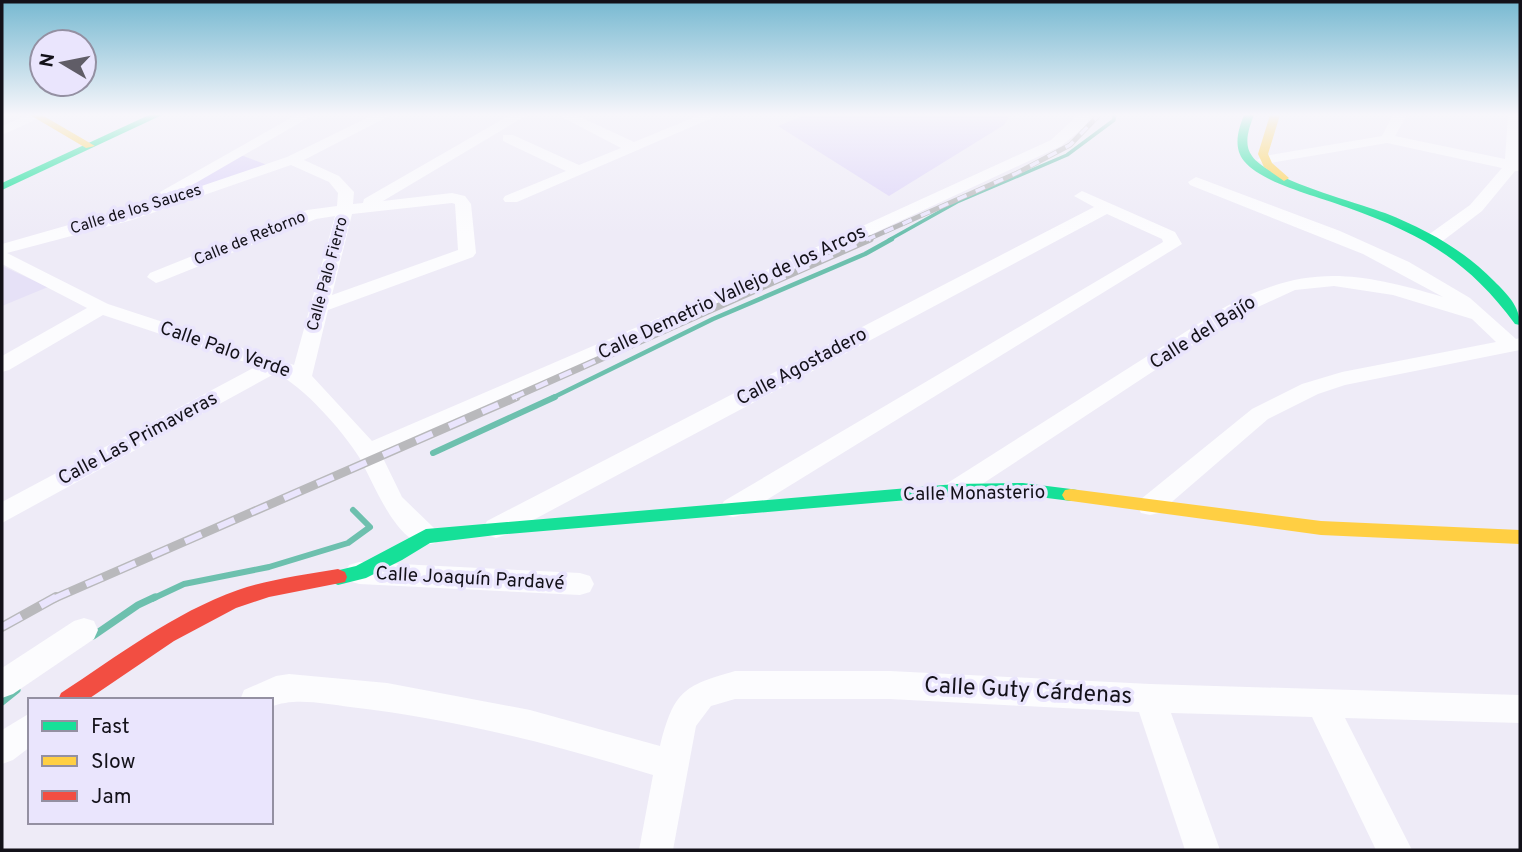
<svg xmlns="http://www.w3.org/2000/svg" width="1522" height="852" viewBox="0 0 1522 852" font-family="Overpass,sans-serif">
<style>
.built{fill:#e6e1f7}
.green{fill:#ded5f9}
.lines{fill:none;stroke-linecap:round;stroke-linejoin:round}
.stream-far3{stroke:#6dc0ae;stroke-width:3.5}
.stream-far2{stroke:#6dc0ae;stroke-width:4.5}
.stream-far1{stroke:#6dc0ae;stroke-width:6}
.stream{stroke:#6dc0ae;stroke-width:7}
.street{fill:#fcfcfe;fill-rule:evenodd}
.fast{fill:#16e098;fill-rule:evenodd}
.slow{fill:#ffcf43;fill-rule:evenodd}
.jam{fill:#f24e42;fill-rule:evenodd}
.rail-far3-casing{stroke:#b9b9bc;stroke-width:5}
.rail-far2-casing{stroke:#b9b9bc;stroke-width:7}
.rail-far1-casing{stroke:#b9b9bc;stroke-width:9}
.rail-casing{stroke:#b9b9bc;stroke-width:10}
.rail-far3{stroke:#eae5fd;stroke-width:3.5;stroke-dasharray:10;stroke-linecap:butt}
.rail-far2{stroke:#eae5fd;stroke-width:4.5;stroke-dasharray:13;stroke-linecap:butt}
.rail-far1{stroke:#eae5fd;stroke-width:6;stroke-dasharray:18;stroke-linecap:butt}
.rail{stroke:#eae5fd;stroke-width:7;stroke-dasharray:22;stroke-linecap:butt}
.labels{text-anchor:middle;dominant-baseline:central;stroke-width:7;stroke-linejoin:round;paint-order:stroke}
.far-street-label{font-size:16px;fill:#131119;stroke:#eae5fd}
.street-label{font-size:19px;fill:#131119;stroke:#eae5fd}
.near-street-label{font-size:23px;fill:#131119;stroke:#eae5fd}
</style>
<rect width="100%" height="100%" fill="#eeebf7"/>
<path class="built" d="M2,266L48,287L2,306Z"/>
<g class="green">
<path d="M805,115H1010L1004,125L889,196L778,126Z"/>
<path d="M238,154L270,166L136,212Z"/>
</g>
<g class="lines">
<path class="stream-far3" d="M889,240L957,202L1067,155L1114,120V115"/>
<path class="stream-far2" d="M552,398L713,319L865,254L892,239"/>
<g class="stream-far1">
<path d="M433,453L555,397"/>
<path d="M152,599L184,584L269,567L348,543L370,527L353,510"/>
</g>
<g class="stream">
<path d="M93,636L138,605L155,597"/>
<path d="M2,702L17,690"/>
</g>
<g class="street">
<path d="M28,115L44,116L2,135V126Z"/>
<path d="M296,115H313L175,195L287,157L373,115H391L304,160L339,176L354,192L353,204L363,203L364,199L510,115H527L383,201L452,193L465,196L471,204L476,253L473,257L328,310L312,376L372,441L707,297L1051,140L1078,115H1092L1084,127L1061,146L720,305L382,456L402,497L435,529L439,536L435,543C399,555 373,480 359,457C342,430 304,387 276,373L2,523V502L257,366L103,315L9,370L2,372V356L87,308L2,264V244L170,196L162,195L160,192ZM291,165L329,182L338,193L337,206L307,210L150,273L147,277L156,283L162,281L316,219L335,216L294,365L108,304L7,253L132,220ZM452,203L455,204L458,250L332,295L352,214Z"/>
<path d="M558,115H576L634,142L700,115H719L517,202H505L503,199L505,196L566,171L503,141V135H513L579,165L621,148Z"/>
<path d="M1393,115H1407L1395,136L1505,159L1508,115H1520V171H1515L1482,211L1440,243L1434,244L1425,239L1428,235L1470,205L1502,168L1387,143L1264,164L1257,160L1264,156L1382,136Z"/>
<path d="M1196,177L1340,231L1409,262L1470,298L1516,339L1520,338V350L1345,385L1318,394L1268,419L1159,513L1150,515L1141,513L1137,506L1141,499L1252,409L1302,384L1342,372L1496,342L1472,319L1393,295L1334,286L1295,290L1234,318L964,496L955,499L946,496L943,490L946,484L1220,310C1304,263 1354,271 1443,297L1363,254L1190,185L1188,182Z"/>
<path d="M1082,191L1175,232L1182,244L742,515L733,517L724,515L720,508L724,501L1163,242L1162,239L1107,214L505,535L496,538L487,535L483,528L487,521L1094,207L1074,196Z"/>
<path d="M359,562L580,573L590,576L594,584L590,592L580,595L359,584L349,581L345,573L349,565Z"/>
<path d="M84,618L94,621L98,630L94,639L13,694L2,698V668L74,621Z"/>
<path d="M735,671H890L1150,684L1520,695V723L1345,718L1412,850H1376L1312,717L1171,713L1220,850H1185L1139,712L890,699H735L711,706L696,726L673,850H639L653,775C553,744 454,719 350,707C326,704 294,697 271,707V700H240L244,690L276,676L289,674L387,683L530,710L660,746C674,691 683,686 735,671Z"/>
<path d="M30,713V747L13,760L2,764V730Z"/>
</g>
<g class="fast">
<path d="M149,115H162L2,190V183Z"/>
<path d="M1244,115H1254C1249,128 1243,144 1252,156C1267,179 1356,202 1385,213C1425,229 1463,249 1494,281C1507,294 1520,306 1520,325L1515,324C1467,259 1421,234 1346,207C1318,196 1263,184 1244,161C1233,147 1238,130 1244,115Z"/>
<path d="M1023,483L1071,489L1077,490L1080,495L1077,500L1071,501L1023,495L955,496L496,535L430,543L402,560L366,578L338,585L331,582L329,577L331,572L356,566L426,529L955,484Z"/>
</g>
<g class="slow">
<path d="M30,115H42L95,146L86,148Z"/>
<path d="M1270,115H1280L1268,154L1272,163L1289,178L1284,181L1264,167L1258,154Z"/>
<path d="M1071,489L1321,521L1520,530V544L1321,535L1071,501L1065,500L1062,495L1065,490Z"/>
</g>
<path class="jam" d="M338,569L345,572L347,577L345,582L269,597L236,608L174,641L87,700H58L61,693C118,656 173,613 238,590C270,579 304,575 338,569Z"/>
<g class="rail-far3-casing">
<path id="rail-far3" d="M866,240L1017,173L1070,145L1099,115"/>
</g>
<g class="rail-far2-casing">
<path id="rail-far2" d="M512,398L870,239"/>
</g>
<g class="rail-far1-casing">
<path id="rail-far1" d="M53,599L516,397"/>
</g>
<g class="rail-casing">
<path id="rail" d="M2,627L56,597"/>
</g>
<use href="#rail-far3" class="rail-far3"/>
<use href="#rail-far2" class="rail-far2"/>
<use href="#rail-far1" class="rail-far1"/>
<use href="#rail" class="rail"/>
</g>
<linearGradient id="sky" x2="0" y2="1"><stop stop-color="#77b9d1"/><stop offset="0.49" stop-color="#f7f6fb"/><stop offset="1" stop-color="#f7f6fb" stop-opacity="0"/></linearGradient>
<rect width="1522" height="234" fill="url(#sky)"/>
<g class="labels">
<g class="far-street-label">
<text transform="translate(136 210) rotate(-17)">Calle de los Sauces</text>
<text transform="translate(250 239) rotate(-22)">Calle de Retorno</text>
<text transform="translate(328 274) rotate(-75)">Calle Palo Fierro</text>
</g>
<g class="street-label">
<text transform="translate(732 293) rotate(-25)">Calle Demetrio Vallejo de los Arcos</text>
<text transform="translate(1203 333) rotate(-32)">Calle del Bajío</text>
<text transform="translate(225 350) rotate(19)">Calle Palo Verde</text>
<text transform="translate(802 367) rotate(-28)">Calle Agostadero</text>
<text transform="translate(138 439) rotate(-28)">Calle Las Primaveras</text>
<text transform="translate(974 494) rotate(-1)">Calle Monasterio</text>
<text transform="translate(470 579) rotate(3)">Calle Joaquín Pardavé</text>
</g>
<g class="near-street-label">
<text transform="translate(1028 692) rotate(3)">Calle Guty Cárdenas</text>
</g>
</g>
<rect width="1522" height="852" fill="none" stroke="#131119" stroke-width="7"/>
<rect x="28" y="698" width="245" height="126" fill="#eae5fd" stroke="#9490a2" stroke-width="2"/>
<rect x="42" y="721" width="35" height="10" fill="#16e098" stroke="#9490a2" stroke-width="2"/>
<text x="91" y="733" font-size="21" fill="#131119">Fast</text>
<rect x="42" y="756" width="35" height="10" fill="#ffcf43" stroke="#9490a2" stroke-width="2"/>
<text x="91" y="768" font-size="21" fill="#131119">Slow</text>
<rect x="42" y="791" width="35" height="10" fill="#f24e42" stroke="#9490a2" stroke-width="2"/>
<text x="91" y="803" font-size="21" fill="#131119">Jam</text>
<g transform="translate(63 63) rotate(280)"><circle r="33" fill="#eae5fd" stroke="#9490a2" stroke-width="2"/>
<path d="M0-5L12 26L0 18L-12 26Z" fill="#605d67"/>
<text y="-10" font-size="19" font-weight="bold" text-anchor="middle" fill="#131119">N</text>
</g>
</svg>
